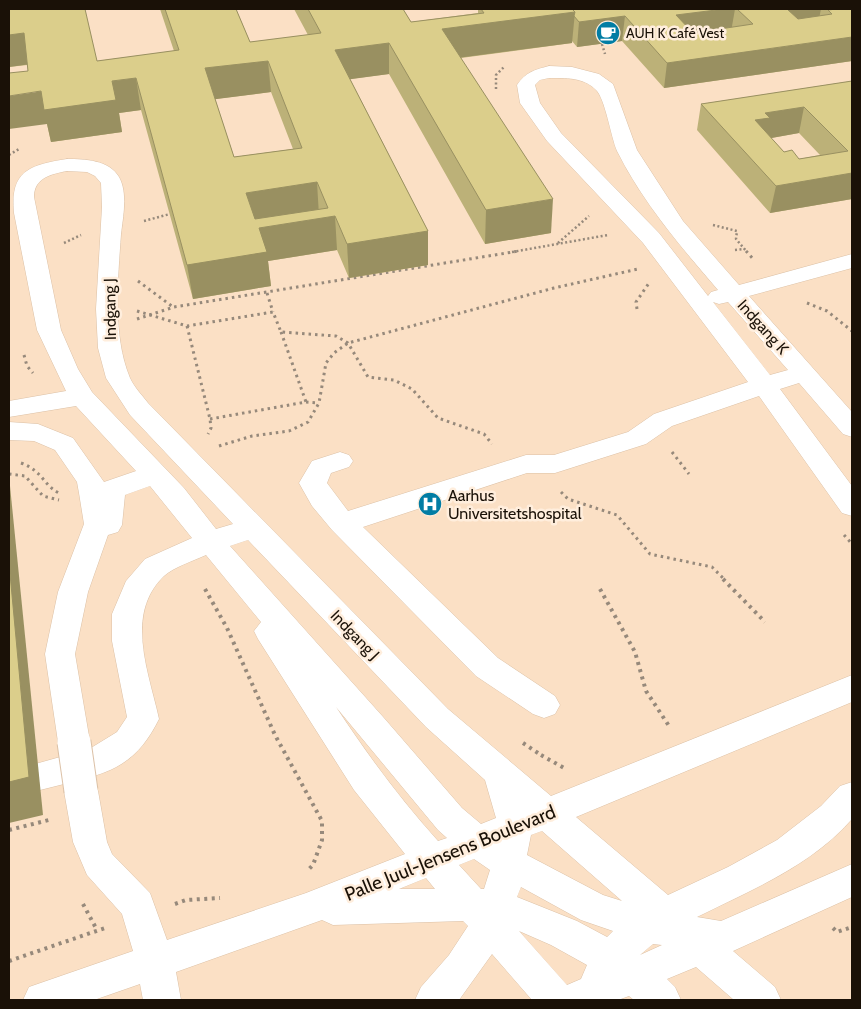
<svg xmlns="http://www.w3.org/2000/svg" width="861" height="1009" viewBox="0 0 861 1009" font-family="Cabin,sans-serif">
<style>
.built{fill:#fbe0c5}
.lines{fill:none;stroke-linecap:round;stroke-linejoin:round}
.minor-casing{stroke:#dcc1a6;stroke-width:1}
.path-far2{stroke:#96897b;stroke-width:2.5;stroke-dasharray:2 2.5;stroke-linecap:butt}
.path-far1{stroke:#96897b;stroke-width:3;stroke-dasharray:2.5 4;stroke-linecap:butt}
.path{stroke:#96897b;stroke-width:4;stroke-dasharray:3 4.5;stroke-linecap:butt}
.minor{fill:#fff;fill-rule:evenodd}
.minor-bridge-casing{stroke:#dcc1a6;stroke-width:35;stroke-linecap:butt}
.minor-bridge{stroke:#fff;stroke-width:33}
.wall{fill:#bcb178;fill-rule:evenodd}
.shaded-wall{fill:#999061}
.building{fill:#dbce8b;stroke:#999061;fill-rule:evenodd}
.labels{text-anchor:middle;dominant-baseline:central;stroke-width:5;stroke-linejoin:round;paint-order:stroke}
.far-poi-label{font-size:14px;fill:#1a1107;stroke:#fed;text-anchor:start}
.street-label{font-size:16px;fill:#1a1107;stroke:#fed}
.poi-label{font-size:16px;fill:#1a1107;stroke:#fed;text-anchor:start}
.near-street-label{font-size:19px;fill:#1a1107;stroke:#fed}
</style>
<rect width="100%" height="100%" fill="#fed"/>
<rect class="built" x="9" y="9" width="843" height="991"/>
<g class="lines">
<g class="minor-casing">
<g id="minor">
<path d="M549,66L572,67L599,74L613,84L637,150L683,221L739,285L852,254V268L749,296L852,412V437L843,434L799,383L780,389L852,486V516L842,513L759,396L672,426L646,444L555,473H527L363,527L498,658L555,696L560,705L555,714L544,718L533,714L476,676L332,530L312,506L299,483L312,461L340,452L349,455L353,461L349,467L331,473L327,483L348,511L526,455H554L628,432L654,414L748,382L643,243L547,141L520,103L517,85C526,72 534,70 549,66ZM549,78C565,78 584,77 596,90C605,98 611,137 617,151C643,203 681,247 718,290L711,292L708,296L659,233L561,133L540,103L535,85L540,80ZM713,302L719,304L728,302L788,370L770,375Z"/>
<path d="M67,159C85,159 109,160 119,177C128,193 123,217 121,234C118,279 112,335 130,378C134,387 142,395 148,403L448,709L551,796L852,675V702L576,817L668,895L728,867L777,840L821,806L840,786L852,782V819C811,866 751,890 697,917L721,921L852,864V897L733,951L775,987L781,1000H734L696,967L667,979L675,987L681,1000H634L629,996L618,1000H532L492,954L459,1000H415L421,987L449,955L468,926L463,921L333,925L322,920L176,972L181,1000H143L140,984L94,1000H23L29,987L133,951L122,914L87,875L73,842L64,791L68,783L40,790L28,786L23,776L28,766L71,754L63,752L58,742L45,654L58,592L84,524L79,493L77,482L55,450L34,441L9,440V422L38,424L73,438L104,482L136,471L76,406L9,417V401L66,391L37,330L14,213C10,171 29,165 67,159ZM67,171L87,172L95,176L101,183L102,207L96,309L98,348L106,378L130,415L233,524L216,529L184,488L92,392L78,369L61,330L34,197C34,178 51,174 67,171ZM150,486L192,538L145,559L126,581L112,614V641L127,717L117,732L86,751L90,742L75,654L88,592L108,535L118,532L122,525L125,495ZM248,540L426,727L485,780L496,818L481,824L462,808L384,718L230,546ZM206,555L261,622L254,631L258,639L354,790L405,854L306,893L167,940L150,893L112,854L107,842L98,791L93,781L86,778C123,769 142,753 159,719C149,673 124,614 164,576C174,567 193,561 206,555ZM336,707L438,830L447,838L438,841C400,799 367,754 336,707ZM542,831L622,901L603,895L527,855L531,835ZM474,859L490,870L484,889H481L459,865ZM426,878L435,889H399ZM521,887L581,920L613,931L607,937L577,921L517,897ZM519,931L551,945L587,965L581,979L567,985ZM653,944L662,945L640,955Z"/>
</g>
</g>
<g class="path-far2">
<path d="M602,44L605,54"/>
<path d="M496,89V75L505,66"/>
<path d="M9,155L19,149"/>
<path d="M144,221L170,214"/>
<path d="M713,225L737,231L736,239L747,252"/>
<path d="M64,243L81,235"/>
<path d="M558,243L589,216"/>
<path d="M735,250L744,249"/>
<path d="M512,252L608,235"/>
</g>
<g class="path-far1">
<path d="M746,251L754,260"/>
<path d="M138,281L173,307"/>
<path d="M267,293L273,312"/>
<path d="M807,303L827,311L852,331"/>
<path d="M637,309L636,302L649,283"/>
<path d="M137,311L187,326L273,312L281,332L336,336L348,343L368,377L394,380L412,389L438,418L484,434L492,444"/>
<path d="M137,319L174,307L519,251"/>
<path d="M187,326L210,419L211,428L208,434"/>
<path d="M281,332L306,402"/>
<path d="M24,355L27,366L33,373"/>
<path d="M210,419L306,402L319,403"/>
<path d="M219,446L252,436L289,431L308,422L319,403L326,363L334,353L348,343L554,288L638,269"/>
<path d="M672,452L689,474"/>
<path d="M21,463C43,471 43,485 59,493"/>
<path d="M9,474L25,476L43,496L59,500"/>
<path d="M561,492L568,499L617,515L650,554L712,567L725,580"/>
<path d="M844,535L852,544"/>
</g>
<g class="path">
<path d="M723,579L765,622"/>
<path d="M205,589L227,628L275,735L322,821V840L313,865L309,869"/>
<path d="M600,589L635,652L646,691L669,726"/>
<path d="M523,743L541,755"/>
<path d="M541,755L564,768"/>
<path d="M9,830L49,820"/>
<path d="M83,904L97,930"/>
<path d="M175,904L186,900L220,898"/>
<path d="M833,928L837,932L852,927"/>
<path d="M9,961L105,928"/>
</g>
<use href="#minor" class="minor"/>
<g class="minor-bridge-casing">
<path id="minor-bridge" d="M74,742L81,791"/>
</g>
<use href="#minor-bridge" class="minor-bridge"/>
</g>
<g class="wall">
<path d="M9,9L97,61L174,51L160,9H236L250,42L308,35L294,9H403L411,22L478,13V9H852V61L664,88L622,41L577,47L572,41V43L461,58L551,233L485,244L389,74L350,79L428,231V265L349,278L337,250L268,261L271,286L193,299L141,110L119,113L122,132L51,142L47,124L28,71L27,65L9,67ZM271,92L293,149L234,157L215,99Z"/>
<path d="M852,81V199L770,213L697,130L701,104ZM799,133L820,155L799,159L784,152L771,138Z"/>
</g>
<g class="shaded-wall">
<path d="M724,9H735L731,32L672,40L676,15Z"/>
<path d="M777,9H821L819,19L774,26Z"/>
<path d="M575,12L572,43L442,60V29Z"/>
<path d="M625,16L622,41L577,47L579,22Z"/>
<path d="M24,33L31,64L9,67V35Z"/>
<path d="M852,37V61L664,88L667,63Z"/>
<path d="M389,43V74L337,81L335,50Z"/>
<path d="M268,61L271,92L209,100L205,68Z"/>
<path d="M136,78L141,110L119,113L122,132L51,142L47,124L9,129V96Z"/>
<path d="M804,107L799,133L766,139L755,120L765,113Z"/>
<path d="M852,173V199L770,213L776,186Z"/>
<path d="M317,182L319,216L250,226L246,193Z"/>
<path d="M553,199L551,233L485,244L486,210Z"/>
<path d="M335,216L337,250L268,261L271,286L193,299L187,265L259,228Z"/>
<path d="M428,231V265L349,278L347,244Z"/>
<path d="M9,476L43,815L9,823Z"/>
</g>
<g class="building">
<path d="M9,9H85L97,61L179,50L165,9H236L250,42L321,33L308,9H403L411,22L484,13L481,9H572L575,12L442,29L553,199L486,210L389,43L335,50L428,231L347,244L335,216L259,228L267,252L187,265L136,78L112,81L116,100L44,110L41,91L9,96V73L28,71L24,33L9,35ZM268,61L302,148L234,157L205,68ZM317,182L328,208L255,219L246,193Z"/>
<path d="M572,9H724L676,15L693,33L753,24L737,9H787L798,19L832,14L828,10L837,9H852V37L667,63L625,16L579,22L574,16L575,12Z"/>
<path d="M852,81V173L776,186L701,104ZM804,107L848,151L799,159L792,150L784,152L755,120L770,118L765,113Z"/>
<path d="M9,563L29,777L9,782Z"/>
</g>
<defs>
<g id="cafe-disc" transform="scale(1.25)"><circle r="9.5" fill="#027da4" stroke="#fed"/><path d="M-5.5-4.5H6V0H3Q3 3.5 0 3.5H-2.5Q-5.5 3.5-5.5 0ZM3-3.2v2h1.7v-2ZM-6 4.5H4V6H-6Z" fill="#fff"/></g>
<g id="hospital-disc" transform="scale(1.25)"><circle r="9.5" fill="#027da4" stroke="#fed"/><path d="M-5-5h3v3.5h4V-5h3V5h-3V1.5h-4V5h-3Z" fill="#fff"/></g>
</defs>
<g fill-rule="evenodd">
<use href="#cafe-disc" x="608" y="33"/>
<use href="#hospital-disc" x="430" y="504"/>
</g>
<g class="labels">
<g class="far-poi-label">
<text x="626" y="33">AUH K Café Vest</text>
</g>
<g class="street-label">
<text transform="translate(110 309) rotate(-91)">Indgang J</text>
<text transform="translate(763 327) rotate(48)">Indgang K</text>
<text transform="translate(355 635) rotate(46)">Indgang J</text>
</g>
<g class="poi-label">
<text x="448" y="495">Aarhus<tspan x="448" dy="18">Universitetshospital</tspan></text>
</g>
<g class="near-street-label">
<text transform="translate(450 853) rotate(-22)">Palle Juul-Jensens Boulevard</text>
</g>
</g>
<rect width="861" height="1009" fill="none" stroke="#1a1107" stroke-width="20"/>
</svg>
